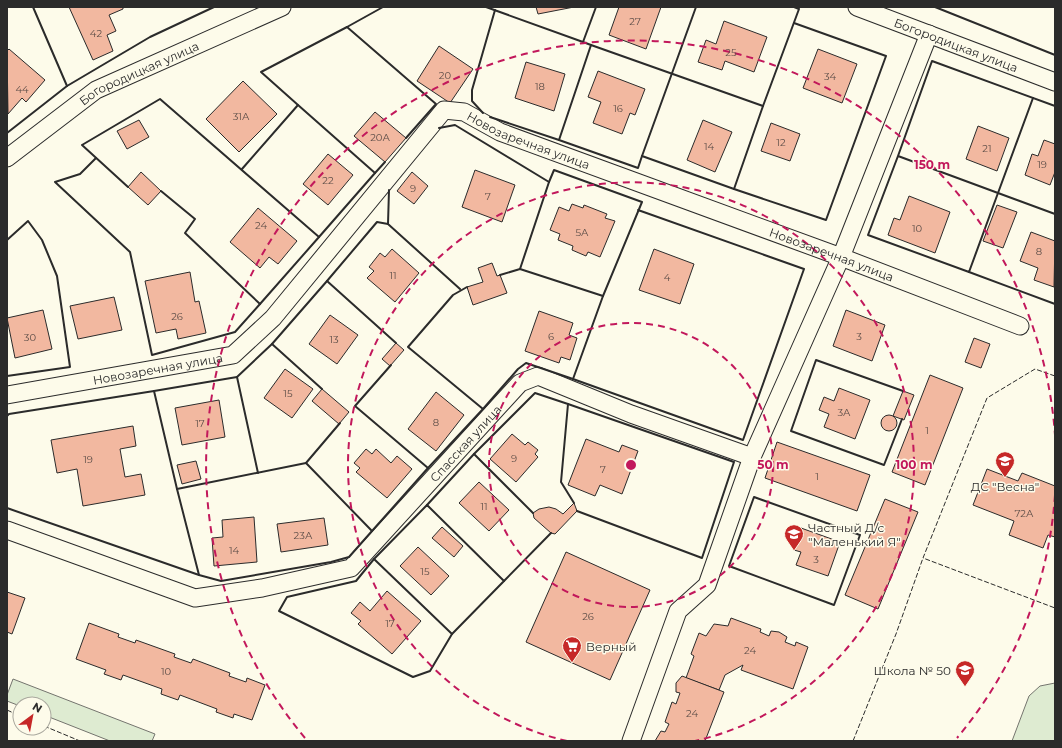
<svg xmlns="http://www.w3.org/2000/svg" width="1062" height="748" viewBox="0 0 1062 748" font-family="Montserrat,sans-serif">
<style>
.green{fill:#deebd1;stroke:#74746e}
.building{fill:#f2b8a0;stroke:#2b2b2b}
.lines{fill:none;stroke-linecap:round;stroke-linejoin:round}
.minor-casing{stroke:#2b2b2b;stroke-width:19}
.minor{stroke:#fdfbea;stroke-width:17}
.fence{stroke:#2b2b2b;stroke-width:1;stroke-dasharray:5 2;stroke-linecap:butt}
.wall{stroke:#2b2b2b;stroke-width:2}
.ring{fill:none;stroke:#c2185b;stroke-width:2;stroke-dasharray:7 5}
.labels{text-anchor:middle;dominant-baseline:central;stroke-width:3;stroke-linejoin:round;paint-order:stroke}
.number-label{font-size:10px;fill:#5d4e48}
.street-label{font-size:12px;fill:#2b2b2b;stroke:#fdfbea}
.poi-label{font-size:12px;fill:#2b2b2b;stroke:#fdfbea;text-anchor:start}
.centre{fill:#c2185b;stroke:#fdfbea;stroke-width:2}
.ring-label{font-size:12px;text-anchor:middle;font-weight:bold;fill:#c2185b;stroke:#fdfbea;stroke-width:3;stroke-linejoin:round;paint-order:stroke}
</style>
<rect width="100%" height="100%" fill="#fdfbea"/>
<g class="green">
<path d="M13,679L155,734L152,741H110L44,715V704H20V706L7,701V695Z"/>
<path d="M1055,683V741H1012L1029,696L1040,686Z"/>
</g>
<g class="building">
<path d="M69,7H123V9L109,15L116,31L107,35L113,51L93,60Z"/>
<path d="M536,7H574L538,14Z"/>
<path d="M619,7H661L646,49L609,35Z"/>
<path d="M724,21L767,37L754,72L725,61L722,70L698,62L706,40L716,44Z"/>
<path d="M439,46L473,69L450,103L417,81Z"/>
<path d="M9,49L45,80L26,102L22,98L8,114L7,51Z"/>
<path d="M818,49L857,64L842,103L803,88Z"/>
<path d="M526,62L565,74L554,111L515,98Z"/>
<path d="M598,71L645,89L635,115L630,113L622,134L593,123L601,102L588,97Z"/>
<path d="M243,81L277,114L239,152L206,119Z"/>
<path d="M375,112L406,138L385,162L354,136Z"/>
<path d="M139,120L149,137L127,149L117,131Z"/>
<path d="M703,120L732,132L715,172L687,160Z"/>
<path d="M771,123L800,134L790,161L761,151Z"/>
<path d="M978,126L1009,138L997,171L966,159Z"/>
<path d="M1044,140L1055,144V172L1050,185L1025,175L1032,154L1038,156Z"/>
<path d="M328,154L353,175L328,205L303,184Z"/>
<path d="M475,170L515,185L502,222L462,207Z"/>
<path d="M141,172L161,191L148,205L128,187Z"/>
<path d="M412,172L428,186L414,204L397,191Z"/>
<path d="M909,196L950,212L935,253L888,235L894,218L900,220Z"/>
<path d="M572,204L583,208L584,205L607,214L605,218L615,221L600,257L588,252L586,256L572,250L573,246L558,240L560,234L550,230L559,207L569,211Z"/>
<path d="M997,205L1017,212L1003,248L983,241Z"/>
<path d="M258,208L297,241L278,264L269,257L260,268L230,242Z"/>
<path d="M1031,232L1055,241L1054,287L1034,280L1038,268L1020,261Z"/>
<path d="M392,249L419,273L395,302L367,278L374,271L369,267L380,253L385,257Z"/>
<path d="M654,249L694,264L680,304L639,290Z"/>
<path d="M492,263L497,276L500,275L507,293L473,305L467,287L483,282L478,268Z"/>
<path d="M190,272L195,302L199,301L206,333L178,339L176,329L156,333L145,281Z"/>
<path d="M114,297L122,330L78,339L70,306Z"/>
<path d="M43,310L52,349L15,358L7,318Z"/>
<path d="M846,310L885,325L872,361L833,346Z"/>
<path d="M539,311L573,323L569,335L577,338L570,360L561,357L559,363L525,351Z"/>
<path d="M330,315L358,335L337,364L309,344Z"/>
<path d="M974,338L990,344L981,368L965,362Z"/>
<path d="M396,343L404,350L390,366L382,359Z"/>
<path d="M285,369L313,389L292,418L264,398Z"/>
<path d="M930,375L963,388L925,485L892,472Z"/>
<path d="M839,388L870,400L855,439L824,427L829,414L819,410L824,397L834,401Z"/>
<path d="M322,389L349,412L339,424L312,401Z"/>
<path d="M903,391L914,395L904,420L893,416Z"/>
<path d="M436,392L464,415L436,451L408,429Z"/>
<path d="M219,400L225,437L182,445L175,408Z"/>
<circle cx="889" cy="423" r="8"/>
<path d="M133,426L136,446L120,449L125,477L141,474L145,495L83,506L77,469L57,473L51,440Z"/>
<path d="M512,434L525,445L528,442L538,450L535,454L538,457L516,482L490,459Z"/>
<path d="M586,439L619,452L622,445L638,451L622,494L600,485L595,496L568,485Z"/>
<path d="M777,442L870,475L857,511L765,478Z"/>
<path d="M366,449L372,454L376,449L391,463L397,456L412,469L387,498L356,472L360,468L354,463Z"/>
<path d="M196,461L201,479L182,484L177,465Z"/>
<path d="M987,469L1018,481L1022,473L1055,486V537L1048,535L1043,548L1009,535L1014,521L973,505Z"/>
<path d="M479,482L509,510L489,531L459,503Z"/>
<path d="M885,499L918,512L878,609L845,595Z"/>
<path d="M574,503L577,511L555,534L551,533L534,518L533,513L539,509L549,507L556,509L563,514Z"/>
<path d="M254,517L257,562L214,566L212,538L223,537L222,520Z"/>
<path d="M324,518L328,545L281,552L277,524Z"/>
<path d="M442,527L463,546L454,557L432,538Z"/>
<path d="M801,528L840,542L828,576L796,565L801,552L794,550Z"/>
<path d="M418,547L449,576L431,595L400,566Z"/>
<path d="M566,552L650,590L610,680L526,642Z"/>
<path d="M387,591L421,621L392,654L358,624L361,621L351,613L360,602L370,611Z"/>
<path d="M7,592L25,598L12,634L7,632Z"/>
<path d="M731,618L761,629L760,632L769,636L771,631L779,632L787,637L785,642L795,646L796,642L808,647L793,689L741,670L743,665L725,675L719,690L686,678L694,656L691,654L699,633L706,636L714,624L728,626Z"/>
<path d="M89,623L119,634L118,637L135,643L136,640L175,654L174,657L191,663L193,659L230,673L229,676L246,682L247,678L265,685L252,720L234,714L233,718L216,712L217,709L180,695L178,700L161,694L162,689L123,675L121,680L104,674L106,670L76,659Z"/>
<path d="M682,676L724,692L705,741H655L661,731L665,732L669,724L665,722L672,702L676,704L680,693L676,692V683Z"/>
</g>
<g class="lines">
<g class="minor-casing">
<g id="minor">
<path id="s1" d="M857,7L1055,82"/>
<path id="s2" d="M7,158L96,90L282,7"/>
<path id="s3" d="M7,395L233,355L273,318L444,110L464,112L500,132L841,257L1020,326"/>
<path id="s4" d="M7,530L195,598L262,588L351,568L520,383L538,376L631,414L752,457"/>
<path d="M631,741L678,611L707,585L752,457L841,257L929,34"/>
</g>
</g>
<use href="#minor" class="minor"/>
<g class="fence">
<path d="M1055,376L1035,369L987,398L923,558L1055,608"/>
<path d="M7,710L20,716"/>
<path d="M44,726L80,741"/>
<path d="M853,741L896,634L923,558"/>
</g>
<g class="wall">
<path d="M486,7L583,42"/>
<path d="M696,7L642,156L734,189L763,106"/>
<path d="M935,7L1055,55"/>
<path d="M347,27L383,7"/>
<path d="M591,45L583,42L596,7"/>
<path d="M67,86L150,37L214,7"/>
<path d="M1033,98L998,193L1055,214"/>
<path d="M298,105L261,72L347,27L436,104L406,138"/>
<path d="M483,113L472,101V90L495,10"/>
<path d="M490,117L559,140"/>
<path d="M439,128L455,125L549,182L520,269"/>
<path d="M7,133L67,86L33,7"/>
<path d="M642,156L638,168L559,140L591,45L763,106L799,9L794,7"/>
<path d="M898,156L868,235L969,272L998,193L898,156L932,61L1055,106"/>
<path d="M96,158L80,174L55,182L130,252L152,355L235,332L260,304"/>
<path d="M242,169L298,105L375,173L319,237"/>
<path d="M375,173L385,162"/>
<path d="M549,182L554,170L642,202L603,296L573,379L743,440L804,269L638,210"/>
<path d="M128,187L82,145L160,99L319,237L260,304L185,233L195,219L161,191"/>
<path d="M734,189L826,220L886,56L794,23"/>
<path d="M389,190L388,224L460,289"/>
<path d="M7,240L28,221L42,240L57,276L70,367L7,376"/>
<path d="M969,272L1055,304"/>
<path d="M500,275L520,269L603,296"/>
<path d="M327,281L377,222L388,224"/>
<path d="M467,287L453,295L408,347L483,409L518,369L526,363L573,379"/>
<path d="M272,344L327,281L396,343"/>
<path d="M391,365L355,406L428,468L483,409"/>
<path d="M237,377L272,344L322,389"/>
<path d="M154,391L237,377L258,473"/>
<path d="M568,404L734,462L702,558L577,511"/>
<path d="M7,416L9,414L154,391L177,489"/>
<path d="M902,419L884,465L791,431L816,360L903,391"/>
<path d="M340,423L306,463L372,531L428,468"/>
<path d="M474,454L535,393L568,404L561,482L574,503"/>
<path d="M306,463L177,489L199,575L221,581L331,562L349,557L372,531"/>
<path d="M754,497L860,535L834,605L729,566Z"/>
<path d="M427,505L474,454L533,513"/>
<path d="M7,508L199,575"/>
<path d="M374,559L452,634L430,671L413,677L279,611L287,597L356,581Z"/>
<path d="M374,559L427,505L504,581L452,634"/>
<path d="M504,581L551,533"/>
</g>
</g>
<g class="ring">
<circle cx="631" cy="465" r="142"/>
<path d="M567 741A283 283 0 1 1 695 741"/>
<path d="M1055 495A425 425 0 0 1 957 738M305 738A425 425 0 1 1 1055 435"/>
</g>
<defs>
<g id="school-pin" transform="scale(1)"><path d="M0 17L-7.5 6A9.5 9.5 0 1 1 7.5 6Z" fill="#c62828" stroke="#fdfbea"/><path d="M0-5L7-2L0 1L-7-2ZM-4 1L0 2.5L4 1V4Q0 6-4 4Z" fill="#fff"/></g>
<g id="supermarket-pin" transform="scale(1)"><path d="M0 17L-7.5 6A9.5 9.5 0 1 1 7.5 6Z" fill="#c62828" stroke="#fdfbea"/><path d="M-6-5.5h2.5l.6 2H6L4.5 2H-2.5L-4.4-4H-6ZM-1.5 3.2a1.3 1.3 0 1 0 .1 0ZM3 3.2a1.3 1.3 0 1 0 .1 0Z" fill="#fff"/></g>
</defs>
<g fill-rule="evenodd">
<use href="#school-pin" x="1005" y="461"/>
<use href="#school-pin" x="794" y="534"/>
<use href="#supermarket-pin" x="572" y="646"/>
<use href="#school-pin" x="965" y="670"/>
</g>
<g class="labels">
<g class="number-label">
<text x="635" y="21">27</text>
<text x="96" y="33">42</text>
<text x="731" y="52">25</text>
<text x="445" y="75">20</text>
<text x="830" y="76">34</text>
<text x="540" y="86">18</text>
<text x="22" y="89">44</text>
<text x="618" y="108">16</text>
<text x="241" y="116">31А</text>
<text x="380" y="137">20А</text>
<text x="781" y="142">12</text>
<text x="709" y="146">14</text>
<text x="987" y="148">21</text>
<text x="1042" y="164">19</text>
<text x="328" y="180">22</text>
<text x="413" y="188">9</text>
<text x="488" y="196">7</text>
<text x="261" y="225">24</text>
<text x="917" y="228">10</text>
<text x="582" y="232">5А</text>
<text x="1039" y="251">8</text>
<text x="393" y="275">11</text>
<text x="667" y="277">4</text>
<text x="177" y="316">26</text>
<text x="551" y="336">6</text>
<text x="859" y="336">3</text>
<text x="30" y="337">30</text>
<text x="334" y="339">13</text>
<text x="288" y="393">15</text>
<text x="844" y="412">3А</text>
<text x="436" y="422">8</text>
<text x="200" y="423">17</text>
<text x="927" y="430">1</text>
<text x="514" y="458">9</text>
<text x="88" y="459">19</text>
<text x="603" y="469">7</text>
<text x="817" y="476">1</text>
<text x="484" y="506">11</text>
<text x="1024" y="513">72А</text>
<text x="303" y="535">23А</text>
<text x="234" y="550">14</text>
<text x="816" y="559">3</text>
<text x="425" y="571">15</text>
<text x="588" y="616">26</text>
<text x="390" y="623">17</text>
<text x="750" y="650">24</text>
<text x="166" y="671">10</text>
<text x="692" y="713">24</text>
</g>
<g class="street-label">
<text stroke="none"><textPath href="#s1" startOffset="106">Богородицкая улица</textPath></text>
<text stroke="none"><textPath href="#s2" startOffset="158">Богородицкая улица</textPath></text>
<text stroke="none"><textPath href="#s3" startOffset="644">Новозаречная улица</textPath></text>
<text stroke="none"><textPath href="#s3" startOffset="968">Новозаречная улица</textPath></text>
<text stroke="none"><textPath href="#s3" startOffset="153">Новозаречная улица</textPath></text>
<text stroke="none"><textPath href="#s4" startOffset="528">Спасская улица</textPath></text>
</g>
<g class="poi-label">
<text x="1005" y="486" text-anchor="middle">ДС "Весна"</text>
<text x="808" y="527">Частный Д/с<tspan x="808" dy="14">"Маленький Я"</tspan></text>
<text x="586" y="646">Верный</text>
<text x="951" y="670" text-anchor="end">Школа № 50</text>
</g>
</g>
<circle cx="631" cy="465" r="6" class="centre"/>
<g class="ring-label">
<text x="932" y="169">150 m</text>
<text x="773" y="469">50 m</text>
<text x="914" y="469">100 m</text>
</g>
<rect width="1062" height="748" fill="none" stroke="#2b2b2b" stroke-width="16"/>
<g transform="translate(32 716) rotate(32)"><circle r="19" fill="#fdfbea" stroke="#a9a89e"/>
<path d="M0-3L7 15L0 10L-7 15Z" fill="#c62828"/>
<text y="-6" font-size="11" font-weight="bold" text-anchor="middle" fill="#2b2b2b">N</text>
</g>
</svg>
